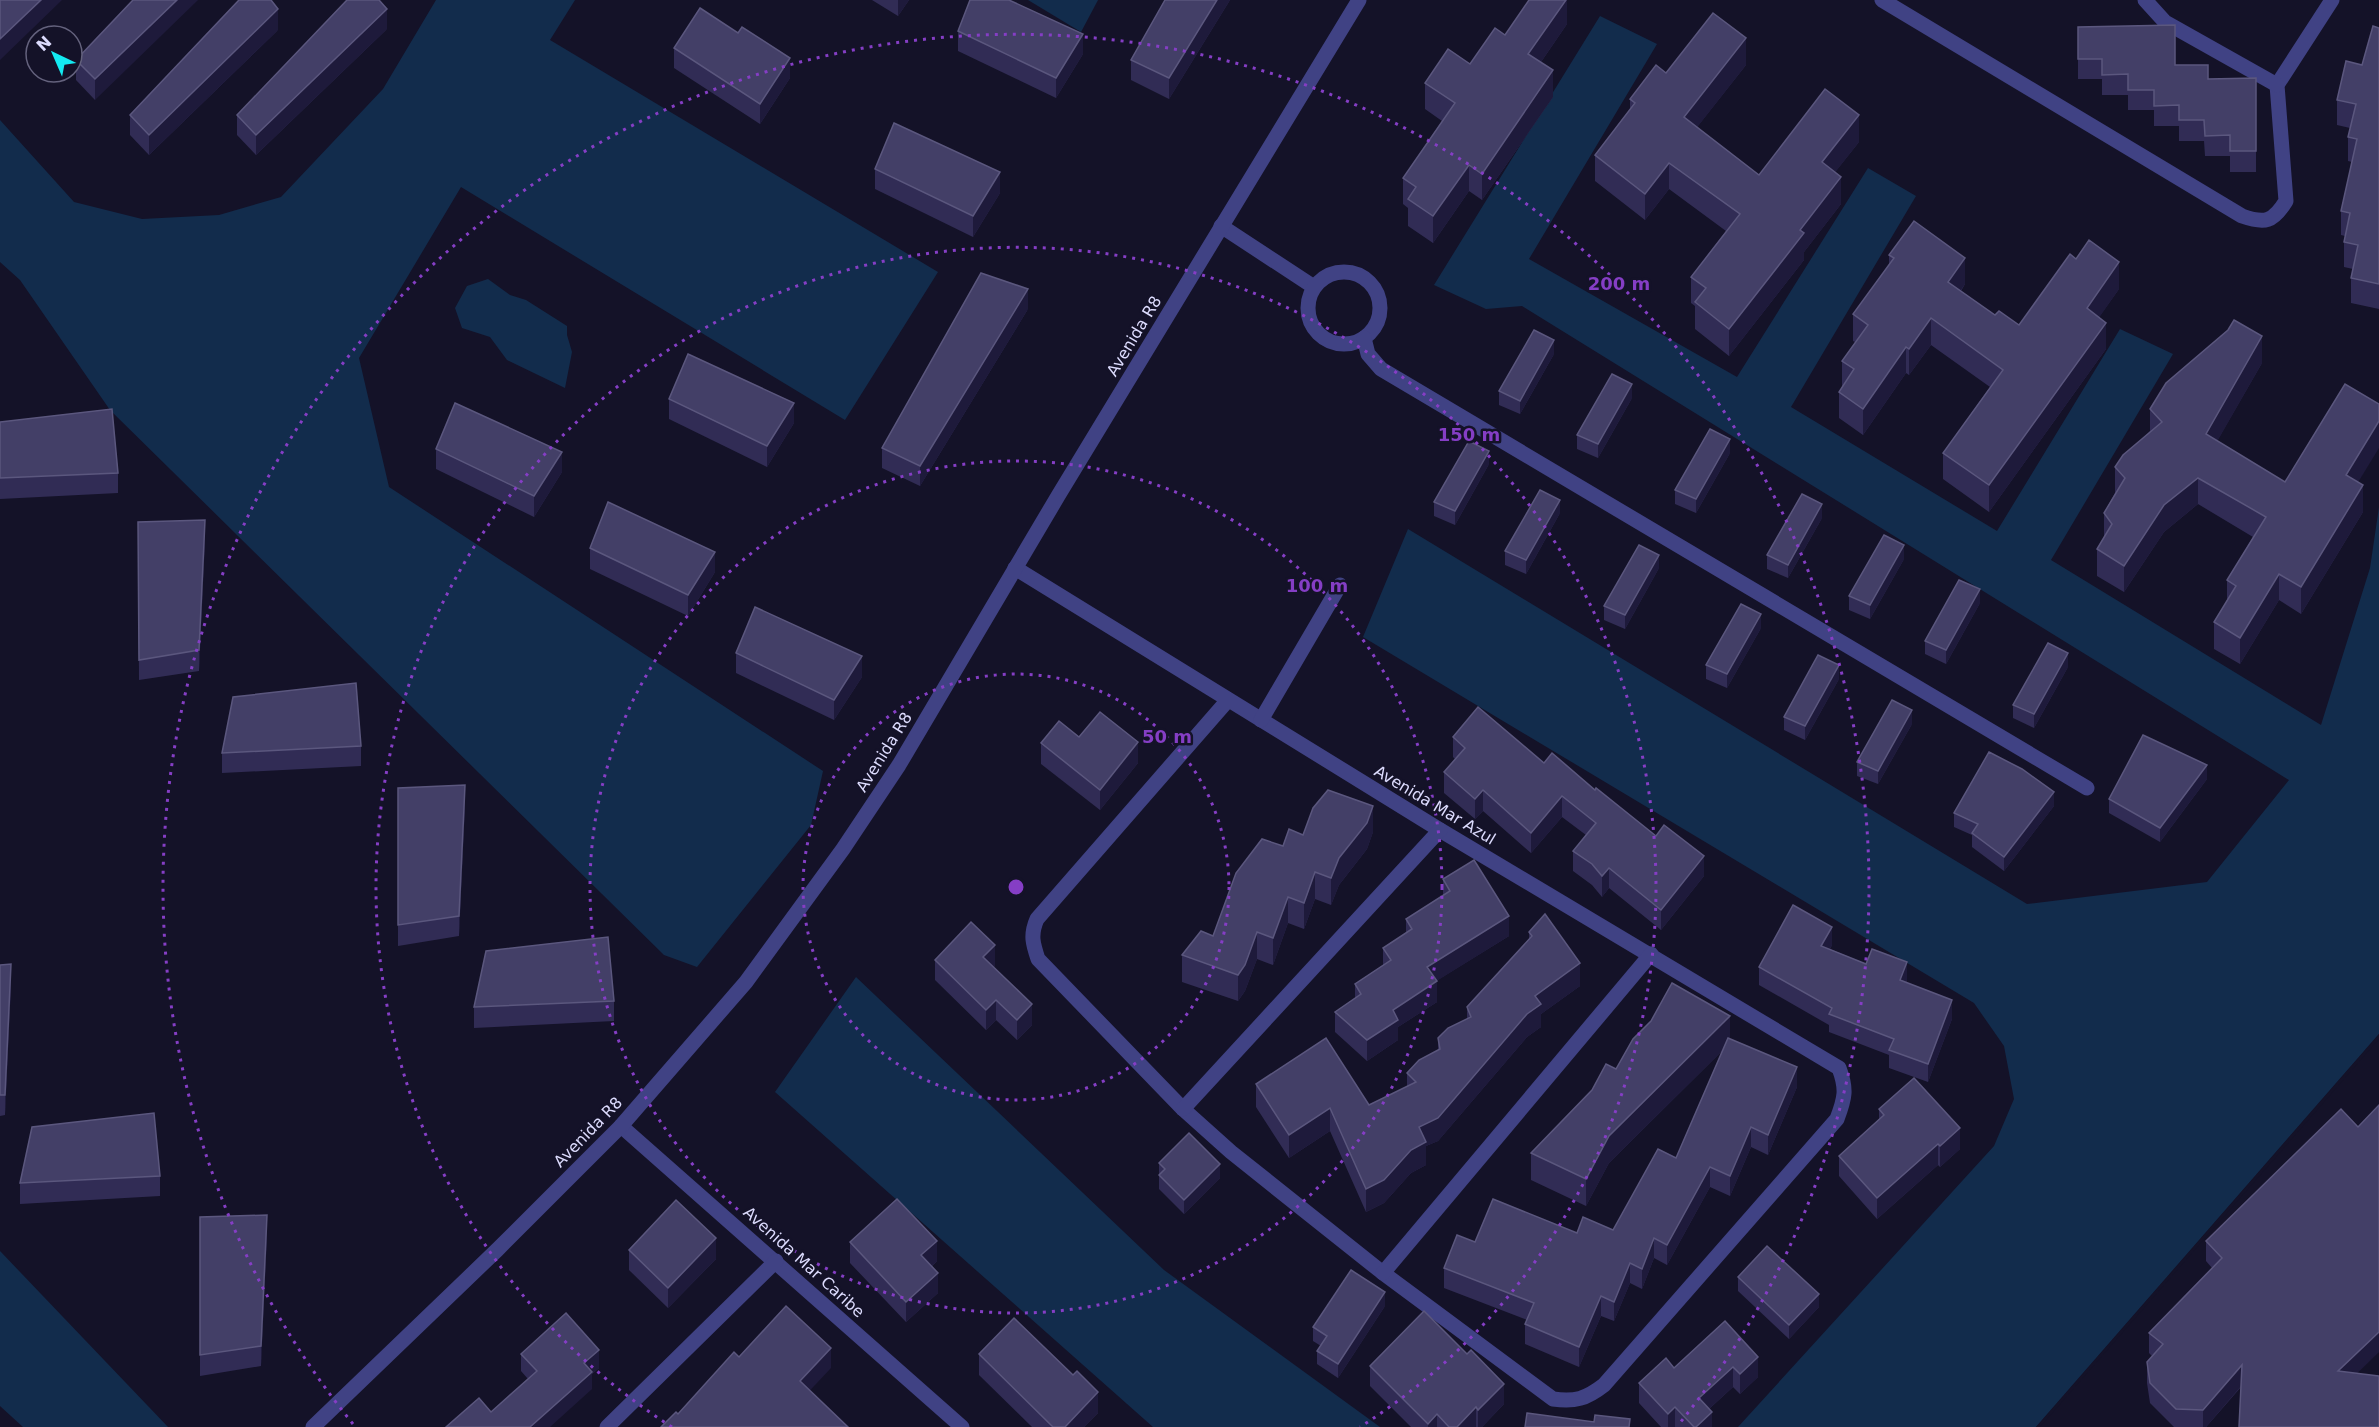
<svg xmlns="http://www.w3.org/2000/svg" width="2379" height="1427" viewBox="0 0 2379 1427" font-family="'DejaVu Sans',sans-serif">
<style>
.water{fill:#122c4c}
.pier{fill:#141228}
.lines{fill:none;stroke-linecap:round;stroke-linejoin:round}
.minor{stroke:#404284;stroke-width:15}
.wall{fill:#312c55}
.shaded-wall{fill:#1e1a3b}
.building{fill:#433f67;stroke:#5b577e;stroke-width:1.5}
.ring{fill:none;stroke:#853ec5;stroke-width:3;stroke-dasharray:3 6}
.labels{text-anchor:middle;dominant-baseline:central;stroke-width:5;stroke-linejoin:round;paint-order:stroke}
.street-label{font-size:16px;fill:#dcdbfd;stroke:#141228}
.centre{fill:#853ec5;stroke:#141228;stroke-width:3}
.ring-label{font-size:18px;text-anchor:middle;font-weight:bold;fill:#853ec5;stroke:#141228;stroke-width:5;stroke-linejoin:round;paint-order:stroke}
</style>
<rect width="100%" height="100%" fill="#141228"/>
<g class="water">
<path d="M436,0H575L550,40L938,272L845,420L461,187L359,358L389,487L823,771L811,825L697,967L664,955L110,410L20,280L0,262V120L74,202L142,219L219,215L281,197L383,89Z"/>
<path d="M1028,0H1098L1081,32Z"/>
<path d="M1600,16L1657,44L1529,259L1737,377L1868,168L1916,196L1791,407L1997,531L2120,329L2173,354L2051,560L2321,725L2370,568L2379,507V1034L2036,1427H1738L1994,1146L2014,1099L2004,1046L1974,1003L1363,637L1408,529L2027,904L2207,882L2289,780L1522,306L1486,309L1434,285Z"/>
<path d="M488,279L510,295L526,300L567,326V335L572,352L565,388L507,360L490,337L462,328L455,308L467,286Z"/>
<path d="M856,977L1164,1270L1380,1427H1153L775,1092Z"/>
<path d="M0,1251L168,1427H23L0,1406Z"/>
</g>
<path class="pier" d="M2379,1034V1039L2040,1427H2036Z"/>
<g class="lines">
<g class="minor">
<path d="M1882,0L2242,216C2265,224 2273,222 2286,201L2277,85L2332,0"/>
<path d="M2145,0L2165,22L2277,85"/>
<path d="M1221,226L1314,287"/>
<circle cx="1344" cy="308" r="36"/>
<path d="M1364,338L1368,354L1381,369L2087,788"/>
<path d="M1015,568L1440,830L1839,1068C1847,1089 1845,1098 1837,1119L1604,1385C1586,1399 1575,1402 1553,1399L1383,1273L1231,1152L1183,1109L1038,959C1033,944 1030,935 1037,919L1228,700"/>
<path d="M1261,720L1340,585"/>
<path d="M1183,1109L1440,830"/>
<path d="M621,1126L962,1427"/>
<path d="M1383,1273L1651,954"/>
<path d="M313,1427L497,1250L621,1126L746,982L843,849L899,765L1058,496L1359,0"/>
<path d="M607,1427L776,1261"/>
</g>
</g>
<g class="wall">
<path d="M133,0L95,100L76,80V60Z"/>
<path d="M872,0H909L898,16Z"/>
<path d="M1165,0H1230L1169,99L1131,80V60Z"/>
<path d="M1567,0V24L1541,62L1553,97L1482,200L1469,191L1433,243L1408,226V208L1403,204V178L1442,121L1425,109V83L1470,64L1505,35Z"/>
<path d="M2078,27L2208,79L2256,78V172H2230V156H2205L2204,141H2179V126H2154V110H2128V95H2102V79H2078Z"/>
<path d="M2379,28V309L2351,303V278L2353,269L2344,267V242L2345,236L2341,235V211L2352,162L2348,161V137L2350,128L2337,125V100L2362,65Z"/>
<path d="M387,29L256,155L237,135V115Z"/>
<path d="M278,30L149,155L130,135V115Z"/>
<path d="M958,31L1083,54L1056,98L958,51Z"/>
<path d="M738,33L790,78L760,124L674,68V48Z"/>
<path d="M1746,65L1697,127L1759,175L1859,142L1835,172L1841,204L1804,252V260L1729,356L1695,329V306L1691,303V277L1726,231L1669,189L1645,220L1595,181V155L1630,109V99L1666,73Z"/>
<path d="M875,169L1000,193L973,237L875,189Z"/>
<path d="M1889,255L1965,284L1961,291L1995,315L2019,325L2119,289L2099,317L2106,349L1989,512L1943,479V453L1990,387L1931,345L1909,375L1906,373L1863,435L1839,418V392L1842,387V361L1855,342L1853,341V314L1889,265Z"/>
<path d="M1028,309L920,486L882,468V448Z"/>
<path d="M1554,354L1520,414L1499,405V391Z"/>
<path d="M2262,363L2217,441L2285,482H2358L2363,512L2301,614L2279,600L2240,664L2214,649V622L2227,602V580L2253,537L2198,504L2164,532L2124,592L2097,576V549L2104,539V513L2115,493V467L2150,431V409Z"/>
<path d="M1632,398L1598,458L1577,449V435Z"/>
<path d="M669,399L794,423L767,467L669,419Z"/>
<path d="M0,422L118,473V493L0,499Z"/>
<path d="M436,449L562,472L534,517L436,469Z"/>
<path d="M1730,453L1696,513L1675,504V490Z"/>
<path d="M1489,464L1455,525L1434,516V502Z"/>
<path d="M1560,513L1526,574L1505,565V551Z"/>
<path d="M1822,518L1788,578L1767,569V555Z"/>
<path d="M138,522L205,540L199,671L139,680Z"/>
<path d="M590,548L715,572L688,616L590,569Z"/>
<path d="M1904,559L1870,619L1849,610V596Z"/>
<path d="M1659,568L1625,629L1604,620V606Z"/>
<path d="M1980,603L1946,664L1925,654V641Z"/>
<path d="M1761,628L1727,688L1706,679V665Z"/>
<path d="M736,653L862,677L834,720L736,673Z"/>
<path d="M2068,667L2034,728L2013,718V705Z"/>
<path d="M1839,679L1805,740L1784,730V717Z"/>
<path d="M1912,724L1878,784L1857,776V762Z"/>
<path d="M1079,737L1138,763L1100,810L1041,764V743Z"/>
<path d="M1453,737L1544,763L1595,790L1704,876L1661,930L1609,888L1602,897L1592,885L1573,871V851L1586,835L1562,817L1531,853L1483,811L1475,819L1444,793V772L1455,759L1453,757Z"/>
<path d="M361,746V766L222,773V753Z"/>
<path d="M2207,779L2160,842L2109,813V799Z"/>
<path d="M398,788L465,805L459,936L398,946Z"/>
<path d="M2054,806L2004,871L1972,847V835L1954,827V813Z"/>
<path d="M1373,832L1367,849L1339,885L1331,905L1315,899L1304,929L1288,923L1273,965L1257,959L1245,991L1238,1001L1182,982V955L1213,936L1303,835Z"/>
<path d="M1443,879L1509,936L1436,981L1437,1002L1398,1027V1040L1367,1061L1335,1032V1012L1355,998V984L1383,965V948L1406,933V919L1443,896Z"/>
<path d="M1529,932L1580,986L1541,1014V1027L1527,1037L1438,1141L1426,1146V1165L1411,1173L1384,1203L1366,1212L1330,1131L1289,1158L1256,1107V1084L1369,1105L1407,1087V1073L1438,1050V1038L1467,1019V1007L1529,939Z"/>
<path d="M1832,945L1830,949L1907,981L1906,983L1952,1019L1928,1082L1889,1068V1055L1829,1032V1025L1759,985V967Z"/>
<path d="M935,960L995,966L993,967L1032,1025L1017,1040L996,1020L986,1030L935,980Z"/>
<path d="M0,965L11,985L5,1115L0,1116Z"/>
<path d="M614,1001V1021L474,1028V1007Z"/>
<path d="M1730,1039L1797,1087L1768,1155L1751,1147L1730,1196L1710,1187L1667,1265L1654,1258L1642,1289L1630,1283L1614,1321L1601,1316L1579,1367L1525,1344V1324L1527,1320L1444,1288V1268L1475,1242L1613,1230L1676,1158L1722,1051L1609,1163L1586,1206L1531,1180V1153L1616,1069Z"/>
<path d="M1879,1109L1960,1149L1940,1167L1938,1165L1877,1219L1839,1176V1156L1879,1119Z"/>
<path d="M2341,1109L2241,1387L2206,1427H2174L2150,1403L2147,1383V1362L2152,1356L2149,1353V1333L2212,1268L2206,1261V1241Z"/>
<path d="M1159,1163L1220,1178L1184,1214L1159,1189Z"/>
<path d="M160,1176V1196L20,1204V1183Z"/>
<path d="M200,1217L267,1235L261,1366L200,1376Z"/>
<path d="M850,1242L937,1261L932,1266L938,1293L906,1322L850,1263Z"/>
<path d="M629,1250L716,1259L668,1308L629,1270Z"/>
<path d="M1738,1277L1819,1307L1789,1339L1738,1291Z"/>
<path d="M1385,1306L1338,1378L1317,1364V1351L1321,1346L1313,1341V1327Z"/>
<path d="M1725,1321L1758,1377L1740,1394L1733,1387L1709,1409L1712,1427H1661L1639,1403V1383L1674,1368Z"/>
<path d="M521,1354L599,1368L592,1374V1389L491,1412L528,1379L521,1371Z"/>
<path d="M979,1354L1098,1413L1084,1427H1032L979,1375Z"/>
<path d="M1370,1366L1504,1404L1482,1427H1411L1370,1386Z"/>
</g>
<g class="shaded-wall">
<path d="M41,0H62L0,60V39Z"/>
<path d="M177,0H198L95,100V79Z"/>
<path d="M898,0H909L898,16Z"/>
<path d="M1217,0H1230L1169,99V78Z"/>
<path d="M1566,0H1567V24L1528,81V54Z"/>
<path d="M278,9V30L149,155V135Z"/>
<path d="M387,9V29L256,155V135Z"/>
<path d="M1083,34V54L1056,98V78Z"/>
<path d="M1746,38V65L1684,144V117Z"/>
<path d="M790,58V78L760,124V104Z"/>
<path d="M1553,70V97L1482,200V174Z"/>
<path d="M1859,115V142L1822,189V162Z"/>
<path d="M1669,163V189L1645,220V194Z"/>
<path d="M1469,165V191L1433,243V216Z"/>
<path d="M1000,172V193L973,237V216Z"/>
<path d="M1841,177V204L1804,252V260L1729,356V329L1800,230Z"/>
<path d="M1965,258V284L1948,309V282Z"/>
<path d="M2119,262V289L2087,335V308Z"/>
<path d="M1028,289V309L920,486V466Z"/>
<path d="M1931,318V345L1909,375V349Z"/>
<path d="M2106,323V349L1989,512V485Z"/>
<path d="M2262,336V363L2206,461V434Z"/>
<path d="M1554,340V354L1520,414V401Z"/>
<path d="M1906,347V373L1863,435V409Z"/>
<path d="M1632,384V398L1598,458V444Z"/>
<path d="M794,403V423L767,467V446Z"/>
<path d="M2379,421V448L2346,502V475Z"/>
<path d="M1730,439V453L1696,513V499Z"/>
<path d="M1489,451V464L1455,525V511Z"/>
<path d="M562,452V472L534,517V496Z"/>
<path d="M2198,478V504L2164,532L2124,592V566L2164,505Z"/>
<path d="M2363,485V512L2301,614V587Z"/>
<path d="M1560,500V513L1526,574V560Z"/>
<path d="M1822,504V518L1788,578V565Z"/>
<path d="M205,520V540L199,671V650Z"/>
<path d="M1904,545V559L1870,619V605Z"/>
<path d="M715,552V572L688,616V595Z"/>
<path d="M1659,555V568L1625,629V615Z"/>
<path d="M2279,574V600L2240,664V638Z"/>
<path d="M1980,589V603L1946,664V650Z"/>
<path d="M1761,614V628L1727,688V674Z"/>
<path d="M2068,653V667L2034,728V714Z"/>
<path d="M862,656V677L834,720V700Z"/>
<path d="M1839,665V679L1805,740V726Z"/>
<path d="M1912,710V724L1878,784V771Z"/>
<path d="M1138,742V763L1100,810V790Z"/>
<path d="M2207,765V779L2160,842V828Z"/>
<path d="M465,785V805L459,936V916Z"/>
<path d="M1483,790V811L1475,819V799Z"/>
<path d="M2054,792V806L2004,871V857Z"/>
<path d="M1562,796V817L1531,853V833Z"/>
<path d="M1373,806V832L1367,849L1339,885L1331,905V878L1339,858Z"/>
<path d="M1704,856V876L1661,930V910Z"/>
<path d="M1609,868V888L1602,897V876Z"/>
<path d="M1315,872V899L1304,929V903Z"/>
<path d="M1288,897V923L1273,965V938Z"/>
<path d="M1509,916V936L1427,987V967Z"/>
<path d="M1832,927V945L1821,964V946Z"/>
<path d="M1257,932V959L1245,991L1238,1001V975Z"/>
<path d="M995,945V966L983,978V957Z"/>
<path d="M1907,962V981L1900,999V980Z"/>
<path d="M1580,963V986L1541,1014V1027L1527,1037L1438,1141L1426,1146V1165L1411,1173L1384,1203L1366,1212V1189L1419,1127L1535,996Z"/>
<path d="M11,964V985L5,1115V1095Z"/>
<path d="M1437,981V1002L1398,1027V1040L1367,1061V1040L1393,1010Z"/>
<path d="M996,1000V1020L986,1030V1010Z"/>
<path d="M1952,1000V1019L1928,1082V1064Z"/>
<path d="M1032,1004V1025L1017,1040V1020Z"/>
<path d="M1730,1016V1043L1609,1163L1586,1206V1179L1609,1136Z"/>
<path d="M1797,1067V1087L1768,1155V1135Z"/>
<path d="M1330,1108V1131L1289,1158V1135Z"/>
<path d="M1751,1127V1147L1730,1196V1176Z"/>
<path d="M1960,1128V1149L1940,1167V1146Z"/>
<path d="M1938,1144V1165L1877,1219V1198Z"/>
<path d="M1220,1164V1178L1184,1214V1200Z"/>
<path d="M1710,1167V1187L1667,1265V1245Z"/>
<path d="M267,1215V1235L261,1366V1346Z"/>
<path d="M716,1238V1259L668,1308V1288Z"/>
<path d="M1654,1238V1258L1642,1289V1269Z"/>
<path d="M937,1241V1261L921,1275V1255Z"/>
<path d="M1630,1263V1283L1614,1321V1302Z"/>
<path d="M938,1273V1293L906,1322V1302Z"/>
<path d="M1385,1292V1306L1338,1378V1364Z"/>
<path d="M1819,1294V1307L1789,1339V1325Z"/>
<path d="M1601,1296V1316L1579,1367V1347Z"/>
<path d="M2379,1332V1352L2338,1392V1371Z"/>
<path d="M831,1348V1368L800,1401V1381Z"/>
<path d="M599,1350V1368L592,1374V1389L550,1427H530L584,1363Z"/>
<path d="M1758,1357V1377L1740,1394V1374Z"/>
<path d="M2242,1365V1385L2206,1427H2203V1410Z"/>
<path d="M1733,1367V1387L1699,1418V1398Z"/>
<path d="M1504,1384V1404L1482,1427H1478V1410Z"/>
<path d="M1098,1392V1413L1084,1427H1065Z"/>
<path d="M1476,1407V1427H1457Z"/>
<path d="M1675,1407V1427H1668V1414Z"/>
<path d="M1712,1412V1427H1696Z"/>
<path d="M1437,1414V1427H1428V1424Z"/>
</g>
<g class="building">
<path d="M0,0H41L0,39Z"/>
<path d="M133,0H177L95,79L76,60Z"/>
<path d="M239,0H271L278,9L149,135L130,115Z"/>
<path d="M347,0H379L387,9L256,135L237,115Z"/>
<path d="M970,0H1009L1083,34L1056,78L958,31Z"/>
<path d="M1165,0H1217L1169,78L1131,60Z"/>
<path d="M1529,0H1566L1528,54L1553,70L1482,174L1469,165L1433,216L1408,199L1416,187L1403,178L1455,103L1425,83L1448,49L1470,64L1495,28L1505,35Z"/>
<path d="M700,8L738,33L742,27L790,58L760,104L674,48Z"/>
<path d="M1713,13L1746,38L1684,117L1759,175L1825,89L1859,115L1822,162L1841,177L1800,230L1804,233L1729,329L1695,302L1706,288L1691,277L1740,214L1669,163L1645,194L1595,155L1635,103L1630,99L1656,65L1666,73Z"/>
<path d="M2175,25V65H2208V79L2256,78V151H2230V135L2205,136L2204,120H2179V105L2154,106V90H2128V74L2102,75V59H2078V27Z"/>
<path d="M2373,26L2379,28V284L2351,278L2358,245L2344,242L2350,213L2341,211L2357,139L2348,137L2356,104L2337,100L2346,61L2362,65Z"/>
<path d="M894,123L1000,172L973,216L875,169Z"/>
<path d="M1914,221L1965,258L1948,282L1995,315L1999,311L2019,325L2070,254L2076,259L2089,240L2119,262L2087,308L2106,323L1989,485L1943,453L2003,370L1931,318L1909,349L1906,347L1863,409L1839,392L1854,369L1842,361L1868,325L1853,314L1894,258L1889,255Z"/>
<path d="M981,273L1028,289L920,466L882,448Z"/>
<path d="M2234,320L2262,336L2206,434L2285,482L2345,384L2379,404V421L2346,475L2363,485L2301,587L2279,574L2240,638L2214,622L2236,586L2227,580L2266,517L2198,478L2164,505L2124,566L2097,549L2112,524L2104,513L2125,478L2115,467L2123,455L2162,422L2150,409L2166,383L2228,330Z"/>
<path d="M1534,330L1554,340L1520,401L1499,391Z"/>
<path d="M688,354L794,403L767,446L669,399Z"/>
<path d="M1612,374L1632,384L1598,444L1577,435Z"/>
<path d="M455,403L562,452L534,496L436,449Z"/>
<path d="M112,409L118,473L0,478V422Z"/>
<path d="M1710,429L1730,439L1696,499L1675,490Z"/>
<path d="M1469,441L1489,451L1455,511L1434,502Z"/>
<path d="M1540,490L1560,500L1526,560L1505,551Z"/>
<path d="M1802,494L1822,504L1788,565L1767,555Z"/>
<path d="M608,502L715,552L688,595L590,548Z"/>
<path d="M205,520L199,650L139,660L138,522Z"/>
<path d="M1884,535L1904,545L1870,605L1849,596Z"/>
<path d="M1639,545L1659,555L1625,615L1604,606Z"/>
<path d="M1959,580L1980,589L1946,650L1925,641Z"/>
<path d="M1741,604L1761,614L1727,674L1706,665Z"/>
<path d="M755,607L862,656L834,700L736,653Z"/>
<path d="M2048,643L2068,653L2034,714L2013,705Z"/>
<path d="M1818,655L1839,665L1805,726L1784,717Z"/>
<path d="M356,683L361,746L222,753L233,697Z"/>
<path d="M1892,700L1912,710L1878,771L1857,762Z"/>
<path d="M1478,707L1544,763L1552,753L1595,790L1596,788L1656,836L1664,825L1704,856L1661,910L1609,868L1602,876L1592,864L1573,851L1596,823L1562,796L1531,833L1483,790L1475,799L1444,772L1465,748L1453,737Z"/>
<path d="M1100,712L1138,742L1100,790L1041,743L1059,721L1079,737Z"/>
<path d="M2143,735L2207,765L2160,828L2109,799Z"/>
<path d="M1989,752L2022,769L2054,792L2004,857L1972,833L1978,824L1954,813Z"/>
<path d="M465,785L459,916L398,925V788Z"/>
<path d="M1328,790L1373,806L1367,823L1339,858L1331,878L1315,872L1304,903L1288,897L1273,938L1257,932L1245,965L1238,975L1182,955L1201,931L1213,936L1236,873L1262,839L1283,846L1289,829L1303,835L1313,808Z"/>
<path d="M1474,860L1509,916L1427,967L1437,981L1393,1010L1398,1020L1367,1040L1335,1012L1361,994L1355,984L1391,960L1383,948L1412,929L1406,919L1450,891L1443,879Z"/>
<path d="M1793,905L1832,927L1821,946L1866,964L1872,949L1907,962L1900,980L1952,1000L1928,1064L1889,1050L1894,1039L1829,1014L1832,1008L1759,967Z"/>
<path d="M1545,914L1580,963L1535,996L1541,1004L1527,1014L1438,1118L1419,1127L1426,1142L1411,1150L1384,1180L1366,1189L1330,1108L1289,1135L1256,1084L1326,1038L1369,1105L1416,1082L1407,1073L1419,1060L1440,1049L1438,1038L1448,1028L1471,1017L1467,1007L1532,936L1529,932Z"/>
<path d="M971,922L995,945L983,957L1032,1004L1017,1020L996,1000L986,1010L935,960Z"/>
<path d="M608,937L614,1001L474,1007L486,951Z"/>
<path d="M11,964L5,1095H0V965Z"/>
<path d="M1672,983L1730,1016L1609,1136L1586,1179L1531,1153L1592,1090L1606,1064L1616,1069L1633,1039L1651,1021Z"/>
<path d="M1728,1038L1797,1067L1768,1135L1751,1127L1730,1176L1710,1167L1667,1245L1654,1238L1642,1269L1630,1263L1614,1302L1601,1296L1579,1347L1525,1324L1534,1303L1444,1268L1457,1235L1475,1242L1493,1199L1577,1233L1583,1217L1613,1230L1658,1149L1676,1158Z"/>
<path d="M1914,1078L1960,1128L1940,1146L1938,1144L1877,1198L1839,1156L1884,1115L1879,1109Z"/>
<path d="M2379,1105V1332L2338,1371L2379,1376V1427H2239L2242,1365L2203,1410L2176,1409L2150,1383L2147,1362L2163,1344L2149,1333L2222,1258L2206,1241L2341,1109L2358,1127Z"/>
<path d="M154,1113L160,1176L20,1183L32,1127Z"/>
<path d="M1189,1133L1220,1164L1184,1200L1159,1175L1165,1169L1159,1163Z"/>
<path d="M897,1199L937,1241L921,1255L938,1273L906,1302L850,1242Z"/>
<path d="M676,1200L716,1238L668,1288L629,1250Z"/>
<path d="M267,1215L261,1346L200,1355V1217Z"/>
<path d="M1767,1246L1819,1294L1789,1325L1738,1277Z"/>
<path d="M1351,1270L1385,1292L1338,1364L1317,1351L1327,1336L1313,1327Z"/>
<path d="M786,1306L831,1348L800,1381L848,1427H661L676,1412L678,1414L734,1352L739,1357Z"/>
<path d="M1424,1311L1467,1354L1471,1350L1504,1384L1478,1410L1476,1407L1457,1427H1449L1437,1414L1428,1424L1370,1366Z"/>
<path d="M566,1313L599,1350L584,1363L592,1372L530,1427H446L479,1398L491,1412L537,1371L521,1354Z"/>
<path d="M1014,1318L1073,1375L1077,1371L1098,1392L1065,1427H1053L979,1354Z"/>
<path d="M1725,1321L1758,1357L1740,1374L1733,1367L1699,1398L1712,1412L1696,1427H1694L1675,1407L1668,1414L1639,1383L1666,1358L1674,1368Z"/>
<path d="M1527,1413L1594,1422L1595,1415L1630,1419L1629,1427H1525Z"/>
</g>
<g class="ring">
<circle cx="1016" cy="887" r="213"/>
<circle cx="1016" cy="887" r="426"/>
<path d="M672 1427A640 640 0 1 1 1360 1427"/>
<path d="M353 1424A853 853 0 1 1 1679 1424"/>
</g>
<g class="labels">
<g class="street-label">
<text transform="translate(1134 336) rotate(-59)">Avenida R8</text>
<text transform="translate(884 752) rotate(-58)">Avenida R8</text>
<text transform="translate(1435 805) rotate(31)">Avenida Mar Azul</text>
<text transform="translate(588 1132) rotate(-46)">Avenida R8</text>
<text transform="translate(804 1262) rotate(42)">Avenida Mar Caribe</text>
</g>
</g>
<circle cx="1016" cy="887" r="9" class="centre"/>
<g class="ring-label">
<text x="1619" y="290">200 m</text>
<text x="1469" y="441">150 m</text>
<text x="1317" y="592">100 m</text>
<text x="1167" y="743">50 m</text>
</g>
<g transform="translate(54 54) rotate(316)"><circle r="28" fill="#141228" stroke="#64627d" stroke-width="1.5"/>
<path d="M0-4.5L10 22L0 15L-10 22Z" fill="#13eaf1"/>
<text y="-9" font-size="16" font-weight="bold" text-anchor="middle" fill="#dcdbfd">N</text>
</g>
</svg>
